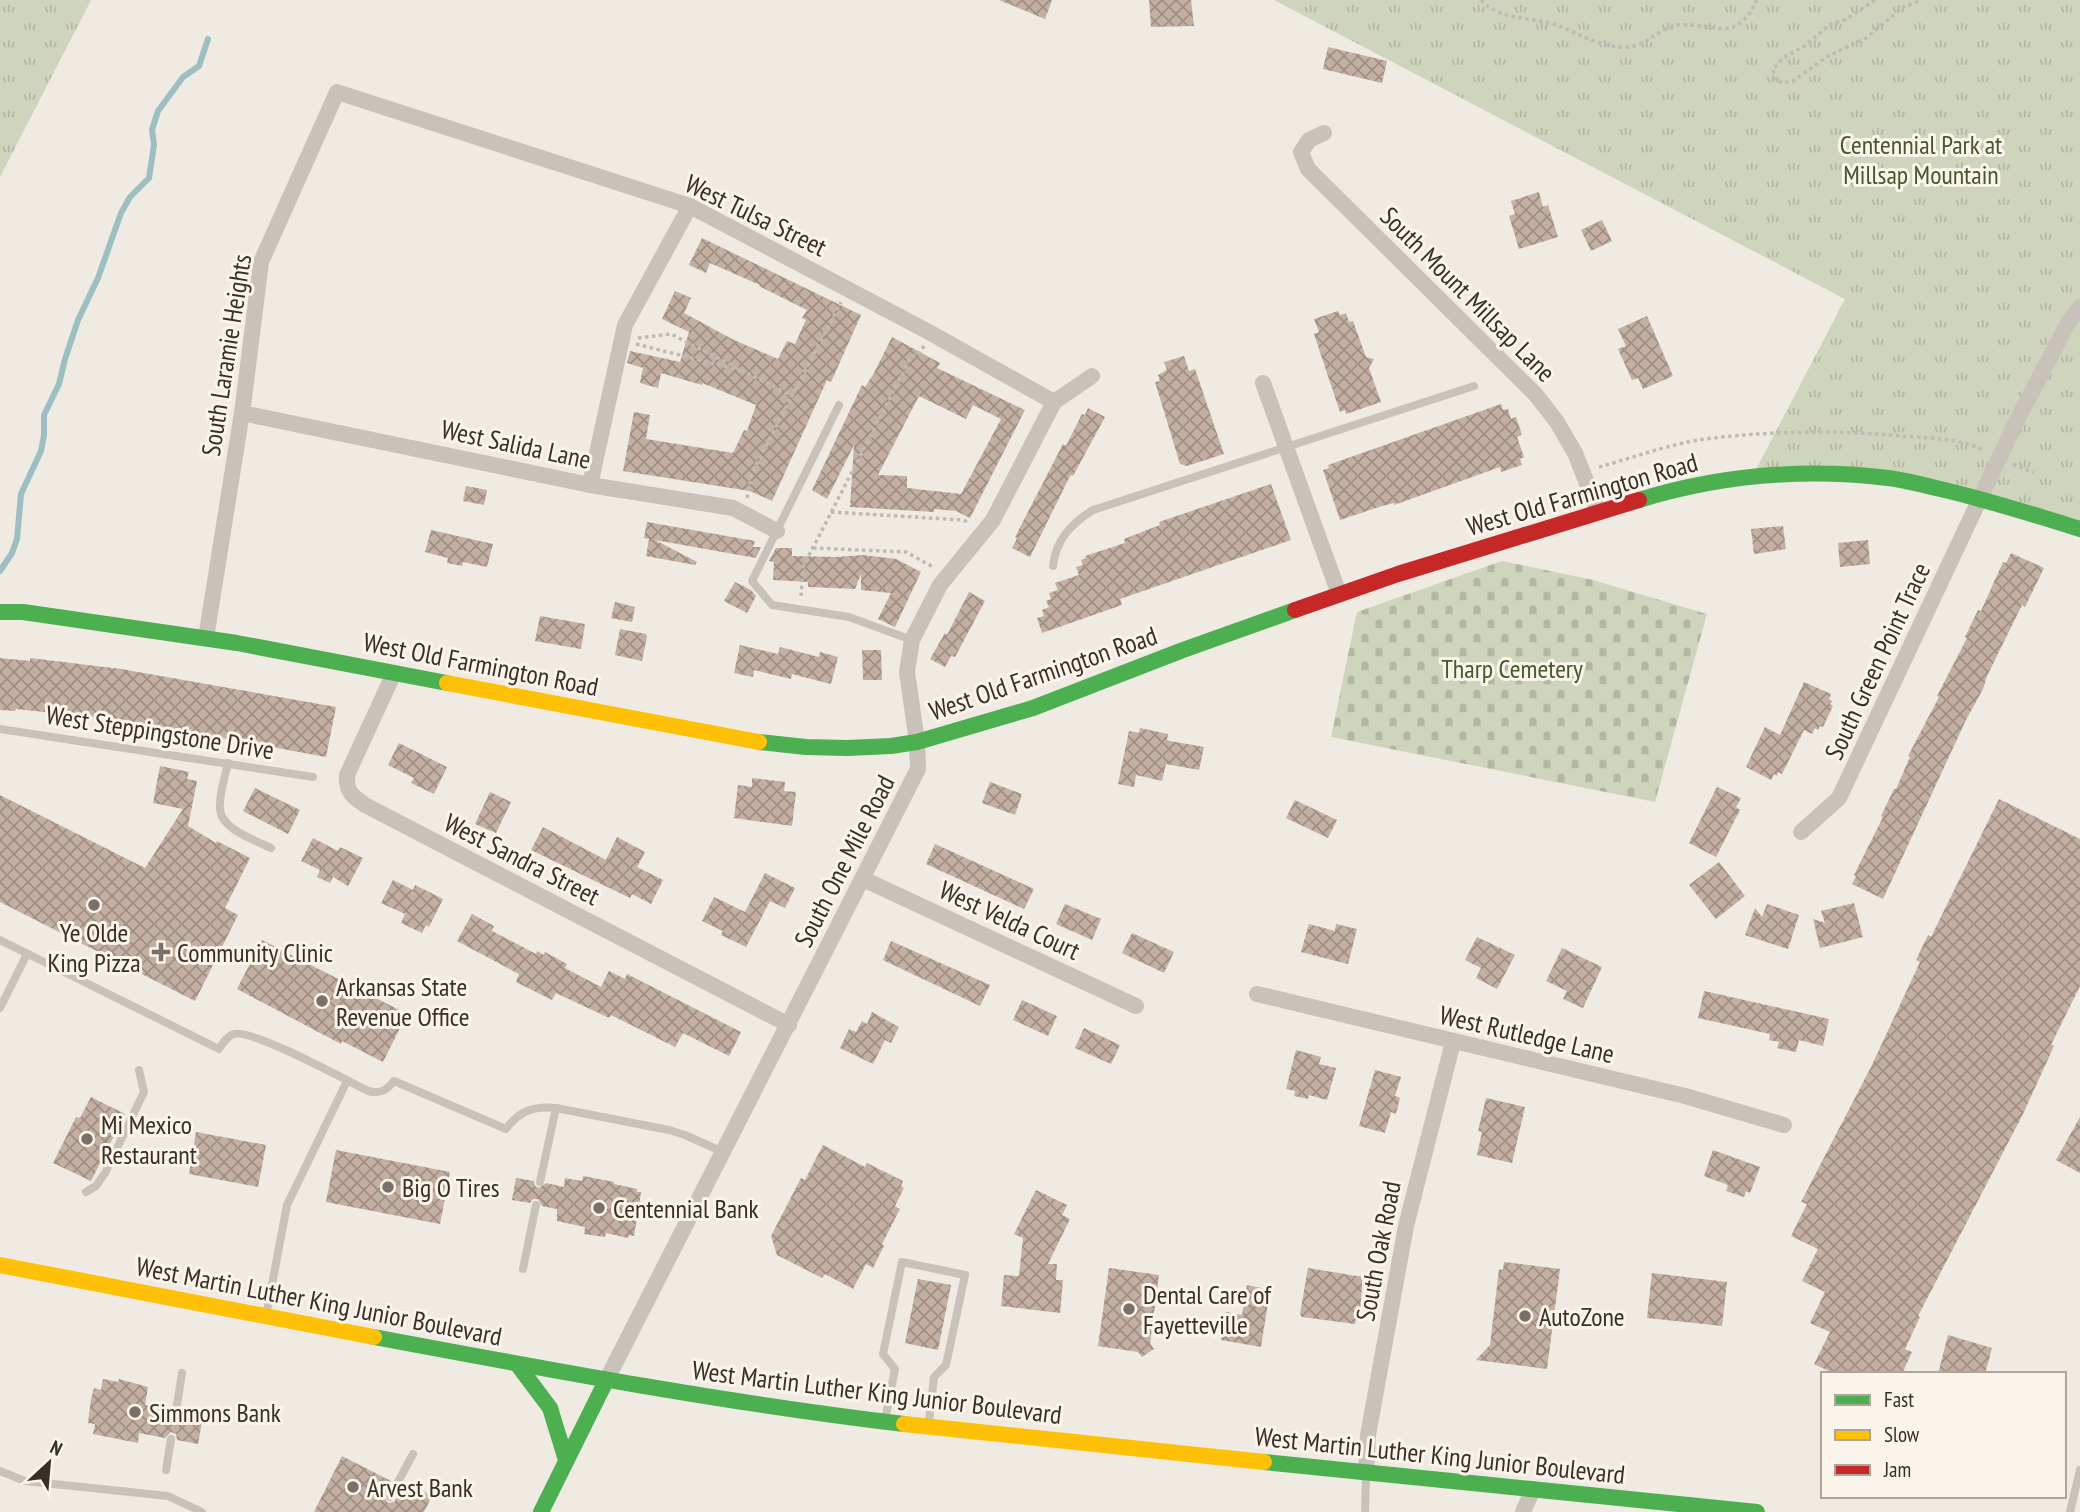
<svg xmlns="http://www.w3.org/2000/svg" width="2080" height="1512" viewBox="0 0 2080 1512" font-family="'PT Sans Narrow',sans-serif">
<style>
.cemetery{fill:url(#cemetery-stones)}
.park{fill:url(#park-tufts)}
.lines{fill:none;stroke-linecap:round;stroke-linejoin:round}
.stream{stroke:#9dbfc1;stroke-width:6}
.building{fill:url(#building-cross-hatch);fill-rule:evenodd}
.path{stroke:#c1bab3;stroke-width:3.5;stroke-dasharray:3.5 3.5;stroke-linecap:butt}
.lane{stroke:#c8c2bb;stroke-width:8}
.street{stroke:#c8c2bb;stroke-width:16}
.fast{stroke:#4caf50;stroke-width:16}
.slow{stroke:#ffc107;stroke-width:16}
.jam{stroke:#c62828;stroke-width:16}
.poi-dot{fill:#797069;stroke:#fbf4ea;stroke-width:2.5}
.labels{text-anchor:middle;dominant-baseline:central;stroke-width:6;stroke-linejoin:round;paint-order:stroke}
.park-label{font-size:26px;fill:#45592b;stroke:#fbf4ea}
.street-label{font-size:26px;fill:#392f28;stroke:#fbf4ea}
.poi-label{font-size:26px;fill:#392f28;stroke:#fbf4ea;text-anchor:start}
</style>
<defs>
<pattern id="cemetery-stones" width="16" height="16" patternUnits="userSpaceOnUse" patternTransform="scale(1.75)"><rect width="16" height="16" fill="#ced5bc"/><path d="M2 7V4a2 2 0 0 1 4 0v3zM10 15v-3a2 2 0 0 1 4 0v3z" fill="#b2b7a2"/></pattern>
<pattern id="park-tufts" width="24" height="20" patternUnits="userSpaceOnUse" patternTransform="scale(1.75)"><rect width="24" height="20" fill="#ced5bc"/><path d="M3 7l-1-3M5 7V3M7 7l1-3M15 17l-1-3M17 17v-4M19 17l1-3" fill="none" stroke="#b2b7a2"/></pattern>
<pattern id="building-cross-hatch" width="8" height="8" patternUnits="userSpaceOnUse" patternTransform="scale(1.75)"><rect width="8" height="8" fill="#c4afa3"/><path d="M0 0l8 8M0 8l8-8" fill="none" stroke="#a08f85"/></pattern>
</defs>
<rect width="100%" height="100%" fill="#efeae2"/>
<path class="cemetery" d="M1502,561L1593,580L1707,614L1655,802L1331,737L1357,612Z"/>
<g class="park">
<path d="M0,0H91L0,177Z"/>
<path d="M1274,0H2080V525L1940,487L1752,477L1845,299Z"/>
</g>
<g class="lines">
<path class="stream" d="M0,571L12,553L17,539L21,494L41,451L44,435V415L59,384L65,359L78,320L98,278L121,213L130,197L149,178L154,145L152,130L158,111L183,77L199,66L208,39"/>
</g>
<g class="building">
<path d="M999,0H1052L1045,19Z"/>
<path d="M1149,0H1191L1194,26L1151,27Z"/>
<path d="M1328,47L1387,61L1382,83L1323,69Z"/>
<path d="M1539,192L1543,207L1548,205L1558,237L1519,249L1509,216L1515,214L1511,201Z"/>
<path d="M1602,220L1612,241L1591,251L1581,230Z"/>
<path d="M702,238L861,315L831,382L827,380L772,501L750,491L623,471L634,412L650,415L646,439L733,453L744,430L747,431L756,405L702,383V385L661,373L658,388L640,383L643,368L627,363L630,351L680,362L689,332L662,319L675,291L691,298L684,313L732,339L778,359L787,341L795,344L806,320L802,318L807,310L759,286L760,285L710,263L706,273L689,265Z"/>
<path d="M1338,311L1340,315L1346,313L1349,322L1353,321L1366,357L1374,359L1369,368L1381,402L1346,414L1345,410L1340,412L1314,334L1319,332L1314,319Z"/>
<path d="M1647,316L1673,376L1643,389L1638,378L1632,380L1618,349L1626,346L1618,329Z"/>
<path d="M892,337L940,363L937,368L1025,410L970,518L956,511L934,509V512L850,507L854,445L827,499L812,490L862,385L865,387L874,373ZM919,396L966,419L973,405L1001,419L961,494L907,488V476L878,475Z"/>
<path d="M1184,356L1189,371L1195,369L1224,454L1187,466L1180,464L1155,382L1160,381L1158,375L1167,370L1164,362Z"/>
<path d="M1501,404L1503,410L1508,409L1511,419L1516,417L1522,435L1517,437L1524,457L1520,459L1522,465L1501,472L1500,467L1394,505V503L1382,506L1340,520L1323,470L1329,468L1328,465Z"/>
<path d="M1088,408L1105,417L1073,476L1071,475L1068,480L1030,557L1012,548L1017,538L1015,537L1063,444L1066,446L1082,414L1085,415Z"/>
<path d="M1271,484L1291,540L1120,599L1122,605L1042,633L1037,618L1044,616L1042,610L1049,607L1046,601L1051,599L1049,593L1058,590L1055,583L1079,575L1076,567L1083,565L1081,560L1086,558L1085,556L1125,543L1124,539L1160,525L1159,522Z"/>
<path d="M466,486L487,490L484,505L463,501Z"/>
<path d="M647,522L755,541L753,547H761L756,558L655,540L697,562L695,565L646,556L649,539L644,538Z"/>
<path d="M1783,526L1786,549L1754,554L1751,529Z"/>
<path d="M431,530L493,544L487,567L463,562L462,566L447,563L448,558L425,552Z"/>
<path d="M1868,540L1870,564L1840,567L1838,543Z"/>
<path d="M776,548H792V556L836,557L863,555L896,559L921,572L895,627L878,619L891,593L861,590V574L855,589L808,587V582L773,580L774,562L769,561Z"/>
<path d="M2011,553L2044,568L2025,607L2022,605L1987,676L1983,689L1966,720L1883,899L1852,884L1856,876L1854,875L1883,817L1881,816L1894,789H1896L1910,757L1908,756L1939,697L1937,696L1967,638L1965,637L1978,610L1981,611L2003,562L2006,563Z"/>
<path d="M735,582L751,590L756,596L747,613L724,601Z"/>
<path d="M969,592L985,601L955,657L951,656L945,667L930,659L945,633L947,635Z"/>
<path d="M615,602L635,607L632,622L611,618Z"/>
<path d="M540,616L585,624L581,649L535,641Z"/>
<path d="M620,629L646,634L647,636L642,661L615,655Z"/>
<path d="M740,645L778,654L780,647L819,657L820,652L838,657L831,684L792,674L791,679L754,670L753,677L734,673Z"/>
<path d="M862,650H881L882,680H863Z"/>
<path d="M0,658L30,661V658L121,669L336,707L326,757L129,721L16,709L15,711L0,710Z"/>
<path d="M1804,682L1831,694L1829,699L1832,701L1830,704L1833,706L1823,727L1820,726L1818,730L1815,728L1812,734L1804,730L1782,774L1778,772L1777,776L1774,774L1771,780L1746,767L1765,727L1780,735Z"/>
<path d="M1140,728L1168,734L1167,740L1170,741L1204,747L1199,770L1166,764L1162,781L1136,775L1134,787L1118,784L1129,731L1139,733Z"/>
<path d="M399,743L447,767L434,794L411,783L414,778L388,765Z"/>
<path d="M160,766L189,772L187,779L197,781L188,826L216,843L217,841L250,858L225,908L238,915L195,1001L0,902V795L145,868L183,809L153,803Z"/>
<path d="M752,778L785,782L784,791L796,792L792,826L734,818L738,785L752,787Z"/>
<path d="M990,782L1022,794L1015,815L982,803Z"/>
<path d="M1717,787L1741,798L1736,807L1740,810L1716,857L1689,843Z"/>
<path d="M255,788L300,810L288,834L243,811Z"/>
<path d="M490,792L511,802L496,833L475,824Z"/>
<path d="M1999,799L2080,839V986L2051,1045L2054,1046L2023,1114L1918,1316L1920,1317L1905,1349L1912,1352L1902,1374H1835L1814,1364L1830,1332L1810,1323L1825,1292L1802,1281L1818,1249L1791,1236L1807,1204L1801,1202L1871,1067L1920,962L1916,960L1928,935L1931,937Z"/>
<path d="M1295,800L1337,820L1328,838L1286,818Z"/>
<path d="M543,827L606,860L617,837L645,852L637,867L663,880L651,904L632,894L630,898L531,850Z"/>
<path d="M313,838L338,851L340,847L363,858L348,886L333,877L330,883L317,877L320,870L301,861Z"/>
<path d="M935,844L1034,889L1024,909L926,864Z"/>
<path d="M1719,862L1745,896L1716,919L1689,885Z"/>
<path d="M765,873L795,888L785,908L770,901L746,947L721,935L723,931L702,921L714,897L745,912Z"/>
<path d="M393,880L413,890L415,885L443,899L429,927L426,925L422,933L401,923L405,914L381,903Z"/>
<path d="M1854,903L1863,937L1820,948L1813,919L1825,923L1821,911Z"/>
<path d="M1065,904L1101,919L1092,940L1056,924Z"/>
<path d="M1767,904L1799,915L1788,949L1745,935L1755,908L1762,917Z"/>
<path d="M472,914L494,926L492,931L536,954L537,951L544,955L545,952L567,964L565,968L601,987L609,971L625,979L627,974L741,1032L729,1056L683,1033L675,1047L611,1015L609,1018L556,993L552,1000L516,982L519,974L457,941Z"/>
<path d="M1309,924L1335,931L1336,924L1357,929L1348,964L1301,952Z"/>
<path d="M1132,933L1174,952L1164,973L1122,953Z"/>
<path d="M1477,937L1515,955L1497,989L1476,978L1481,968L1465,960Z"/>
<path d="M262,940L407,1014L383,1062L342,1041L341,1044L237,989Z"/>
<path d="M891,941L990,985L980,1006L883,960Z"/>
<path d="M1562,948L1602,967L1583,1008L1563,999L1567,991L1546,981Z"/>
<path d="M1704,991L1829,1019L1823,1046L1799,1040L1796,1052L1777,1048L1779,1042L1769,1040L1770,1034L1698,1018Z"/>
<path d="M1022,1000L1057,1016L1048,1036L1013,1020Z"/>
<path d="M872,1012L899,1027L891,1043L885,1040L873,1064L840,1048L849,1029L856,1032L862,1021L867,1024Z"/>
<path d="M1084,1028L1120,1045L1111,1064L1075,1048Z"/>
<path d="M1296,1050L1321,1057L1319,1064L1336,1068L1327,1100L1309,1095L1308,1099L1294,1096L1295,1091L1286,1089Z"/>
<path d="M1375,1070L1401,1077L1395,1096L1400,1098L1396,1114L1391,1112L1385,1133L1359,1126Z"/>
<path d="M91,1097L125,1114L91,1181L53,1163L76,1117L80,1118Z"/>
<path d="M1486,1098L1525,1107L1512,1163L1477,1155L1482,1132L1478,1131Z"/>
<path d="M2080,1117V1173L2056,1160Z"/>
<path d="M196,1132L266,1145L258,1187L189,1174Z"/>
<path d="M823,1145L865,1167L867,1163L903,1181L901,1186L904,1188L895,1206L900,1209L882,1244L884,1246L873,1268L866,1264L853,1289L825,1274L822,1278L777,1255L771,1236L801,1178L805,1180Z"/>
<path d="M336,1150L450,1172L440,1224L326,1202Z"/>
<path d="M1713,1150L1760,1167L1750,1193L1746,1191L1744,1197L1726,1191L1728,1185L1704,1176Z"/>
<path d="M583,1176L614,1182V1184L637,1189V1192H641L634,1236L629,1235L628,1238L606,1233L605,1237L584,1234L585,1227L557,1221V1209L542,1206L538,1199H533L530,1203L512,1200L516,1178L534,1181L535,1186L539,1188L546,1183L564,1187L565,1178L582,1181Z"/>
<path d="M1036,1190L1067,1205L1062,1215L1070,1219L1048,1264H1057L1056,1280H1063L1060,1313L1001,1306L1004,1275L1019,1276L1023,1238L1014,1234Z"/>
<path d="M1504,1262L1560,1269L1547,1369L1476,1360L1490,1345L1499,1269L1503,1270Z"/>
<path d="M1109,1268L1159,1275L1150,1343L1154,1349L1142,1357L1138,1352L1098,1346Z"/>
<path d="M1308,1268L1363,1277L1360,1310H1358L1355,1324L1302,1317L1300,1314Z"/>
<path d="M1652,1273L1727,1282L1722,1326L1647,1318Z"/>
<path d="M918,1279L951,1285L938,1350L905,1343Z"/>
<path d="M1247,1285L1270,1290L1261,1347L1221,1340L1226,1312L1242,1315Z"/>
<path d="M1948,1335L1992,1348L1985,1374H1938Z"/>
<path d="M103,1379L118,1382L119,1379L148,1387L145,1405L170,1410L174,1417H179L182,1412L203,1416L198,1444L177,1440L176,1434L171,1432L165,1438L139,1433L138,1443L93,1434L95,1424L88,1423L91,1399L94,1388L101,1390Z"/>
<path d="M342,1456L391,1481L384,1497L388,1503L394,1502L403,1487L406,1489L409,1484L432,1496L424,1512H314Z"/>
</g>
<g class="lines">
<g class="path">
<path d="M1481,0C1502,22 1531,16 1557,25C1579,34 1604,49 1629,47C1647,45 1661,27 1678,25C1714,22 1735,46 1757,0"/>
<path d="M1875,0L1845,20L1830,24L1805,46L1784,57L1773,69L1774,79L1783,83L1793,81L1828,56L1866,38L1903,7L1922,0"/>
<path d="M638,338L671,334L792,396L841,302"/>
<path d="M636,344L743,371"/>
<path d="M2013,464L2034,473"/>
<path d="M1599,467C1636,457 1674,442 1713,438C1775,431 1838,430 1900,436C1928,438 1958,438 1984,450"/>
<path d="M747,498L752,473L792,396"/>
<path d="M831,512L963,520L968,522"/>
<path d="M813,548L906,552L933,567"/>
<path d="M801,596L803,567L911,357L919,354L924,346"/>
</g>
<g class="lane">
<path d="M839,405L752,581L772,605L849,617L912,640"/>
<path d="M1053,566C1056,539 1072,523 1093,510L1474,386"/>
<path d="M0,729L313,777"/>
<path d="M228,763C225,777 219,794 220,808C220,829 255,840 271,848"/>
<path d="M0,940L219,1049C223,1043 227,1036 234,1034C253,1029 346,1080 368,1091C380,1094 386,1091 394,1081L506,1129C519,1111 533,1106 556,1108L669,1130L685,1135L723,1152"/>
<path d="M0,1008L27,954"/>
<path d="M540,1182L556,1108"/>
<path d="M86,1192L96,1186L105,1173L144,1092L139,1070"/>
<path d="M523,1269L536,1205"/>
<path d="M267,1311L287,1205L347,1081"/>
<path d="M176,1411L182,1373"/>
<path d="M886,1415L895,1369L883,1354L902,1262L965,1275L946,1365L934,1377L929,1421"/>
<path d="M166,1470L171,1439"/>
<path d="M0,1471L25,1481L168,1496L202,1512"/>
<path d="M390,1497L413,1454"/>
<path d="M1365,1512L1366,1476"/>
<path d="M2070,1512L2080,1470"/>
</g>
<g class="street">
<path d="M1324,133L1309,140L1301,152L1308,169L1536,395L1557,422L1575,453L1598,511"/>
<path d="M1263,383L1339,594"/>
<path d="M242,413L590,485L733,508L777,531"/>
<path d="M590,485L625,325L690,206"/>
<path d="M206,638L243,406L261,262L337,92L690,206L927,331L1054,402"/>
<path d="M394,673L347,775C346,792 352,796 365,805L789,1025"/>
<path d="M1801,832L1839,798L2017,420L2068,323L2080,307"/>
<path d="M863,879L1136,1006"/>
<path d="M1257,994L1685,1096L1784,1125"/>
<path d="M606,1381L918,769L917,742L907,672L912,640L940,585L993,520L1054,402L1092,376"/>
<path d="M1366,1473L1368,1435L1406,1226L1453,1042"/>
<path d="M1523,1512L1533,1489"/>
</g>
<g class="fast">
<path d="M1639,500C1720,475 1804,468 1888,478C1904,480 1920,484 1936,488C1985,499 2032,514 2080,529"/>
<path d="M0,612H23L237,643L447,683"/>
<path d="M759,742L806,747L847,748L891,746L917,742L1033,708L1183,650L1295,610"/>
<path d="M374,1337C550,1370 726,1403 904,1424"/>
<path d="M517,1364L550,1408L566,1460"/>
<path d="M1264,1462L1757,1512"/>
<path d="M541,1512L606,1381"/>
</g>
<g class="slow">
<path d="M447,683L759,742"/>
<path d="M0,1265L374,1337"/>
<path d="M904,1424L1264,1462"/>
</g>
<path class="jam" d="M1295,610L1398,574L1639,500"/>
</g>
<g class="poi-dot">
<circle cx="94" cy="905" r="7"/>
<path d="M157.5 941.5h7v7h7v7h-7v7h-7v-7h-7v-7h7z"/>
<circle cx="322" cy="1001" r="7"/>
<circle cx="87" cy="1139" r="7"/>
<circle cx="388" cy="1187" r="7"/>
<circle cx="599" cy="1208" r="7"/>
<circle cx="1129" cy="1309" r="7"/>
<circle cx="1525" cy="1316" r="7"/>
<circle cx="135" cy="1412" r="7"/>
<circle cx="353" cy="1487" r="7"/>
</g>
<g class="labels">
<g class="park-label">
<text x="1921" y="144">Centennial Park at<tspan x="1921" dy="30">Millsap Mountain</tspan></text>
<text x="1512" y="668">Tharp Cemetery</text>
</g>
<g class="street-label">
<text transform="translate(756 215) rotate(26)">West Tulsa Street</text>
<text transform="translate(1468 294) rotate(45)">South Mount Millsap Lane</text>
<text transform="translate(226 355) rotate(-81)">South Laramie Heights</text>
<text transform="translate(516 444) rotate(12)">West Salida Lane</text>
<text transform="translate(1582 494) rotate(-16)">West Old Farmington Road</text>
<text transform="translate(1877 661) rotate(-65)">South Green Point Trace</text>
<text transform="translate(481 664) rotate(11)">West Old Farmington Road</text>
<text transform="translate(1043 673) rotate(-19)">West Old Farmington Road</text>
<text transform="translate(160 732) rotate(9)">West Steppingstone Drive</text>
<text transform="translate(522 859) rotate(27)">West Sandra Street</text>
<text transform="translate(844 861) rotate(-63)">South One Mile Road</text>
<text transform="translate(1010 920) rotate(25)">West Velda Court</text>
<text transform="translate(1527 1034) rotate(13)">West Rutledge Lane</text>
<text transform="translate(1378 1251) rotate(-79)">South Oak Road</text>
<text transform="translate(319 1301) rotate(11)">West Martin Luther King Junior Boulevard</text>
<text transform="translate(877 1392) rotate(7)">West Martin Luther King Junior Boulevard</text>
<text transform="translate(1440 1455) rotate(6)">West Martin Luther King Junior Boulevard</text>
</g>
<g class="poi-label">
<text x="94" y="932" text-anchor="middle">Ye Olde<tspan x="94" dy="30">King Pizza</tspan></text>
<text x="177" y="952">Community Clinic</text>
<text x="336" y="986">Arkansas State<tspan x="336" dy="30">Revenue Office</tspan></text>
<text x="101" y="1124">Mi Mexico<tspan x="101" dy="30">Restaurant</tspan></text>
<text x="402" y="1187">Big O Tires</text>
<text x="613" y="1208">Centennial Bank</text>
<text x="1143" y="1294">Dental Care of<tspan x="1143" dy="30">Fayetteville</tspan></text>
<text x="1539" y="1316">AutoZone</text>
<text x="149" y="1412">Simmons Bank</text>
<text x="367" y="1487">Arvest Bank</text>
</g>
</g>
<rect x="1821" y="1372" width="245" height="126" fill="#fbf4ea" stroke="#ada59c" stroke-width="2"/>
<rect x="1835" y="1395" width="35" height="10" fill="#4caf50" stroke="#ada59c" stroke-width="2"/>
<text x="1884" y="1407" font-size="21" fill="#392f28">Fast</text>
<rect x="1835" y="1430" width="35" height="10" fill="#ffc107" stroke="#ada59c" stroke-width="2"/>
<text x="1884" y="1442" font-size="21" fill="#392f28">Slow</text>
<rect x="1835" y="1465" width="35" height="10" fill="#c62828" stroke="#ada59c" stroke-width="2"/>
<text x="1884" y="1477" font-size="21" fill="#392f28">Jam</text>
<g transform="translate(49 1463) rotate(26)" stroke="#fbf4ea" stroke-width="5" paint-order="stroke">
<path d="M0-5L12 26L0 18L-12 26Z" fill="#392f28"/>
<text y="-10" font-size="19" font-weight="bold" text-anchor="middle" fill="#392f28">N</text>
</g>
</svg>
